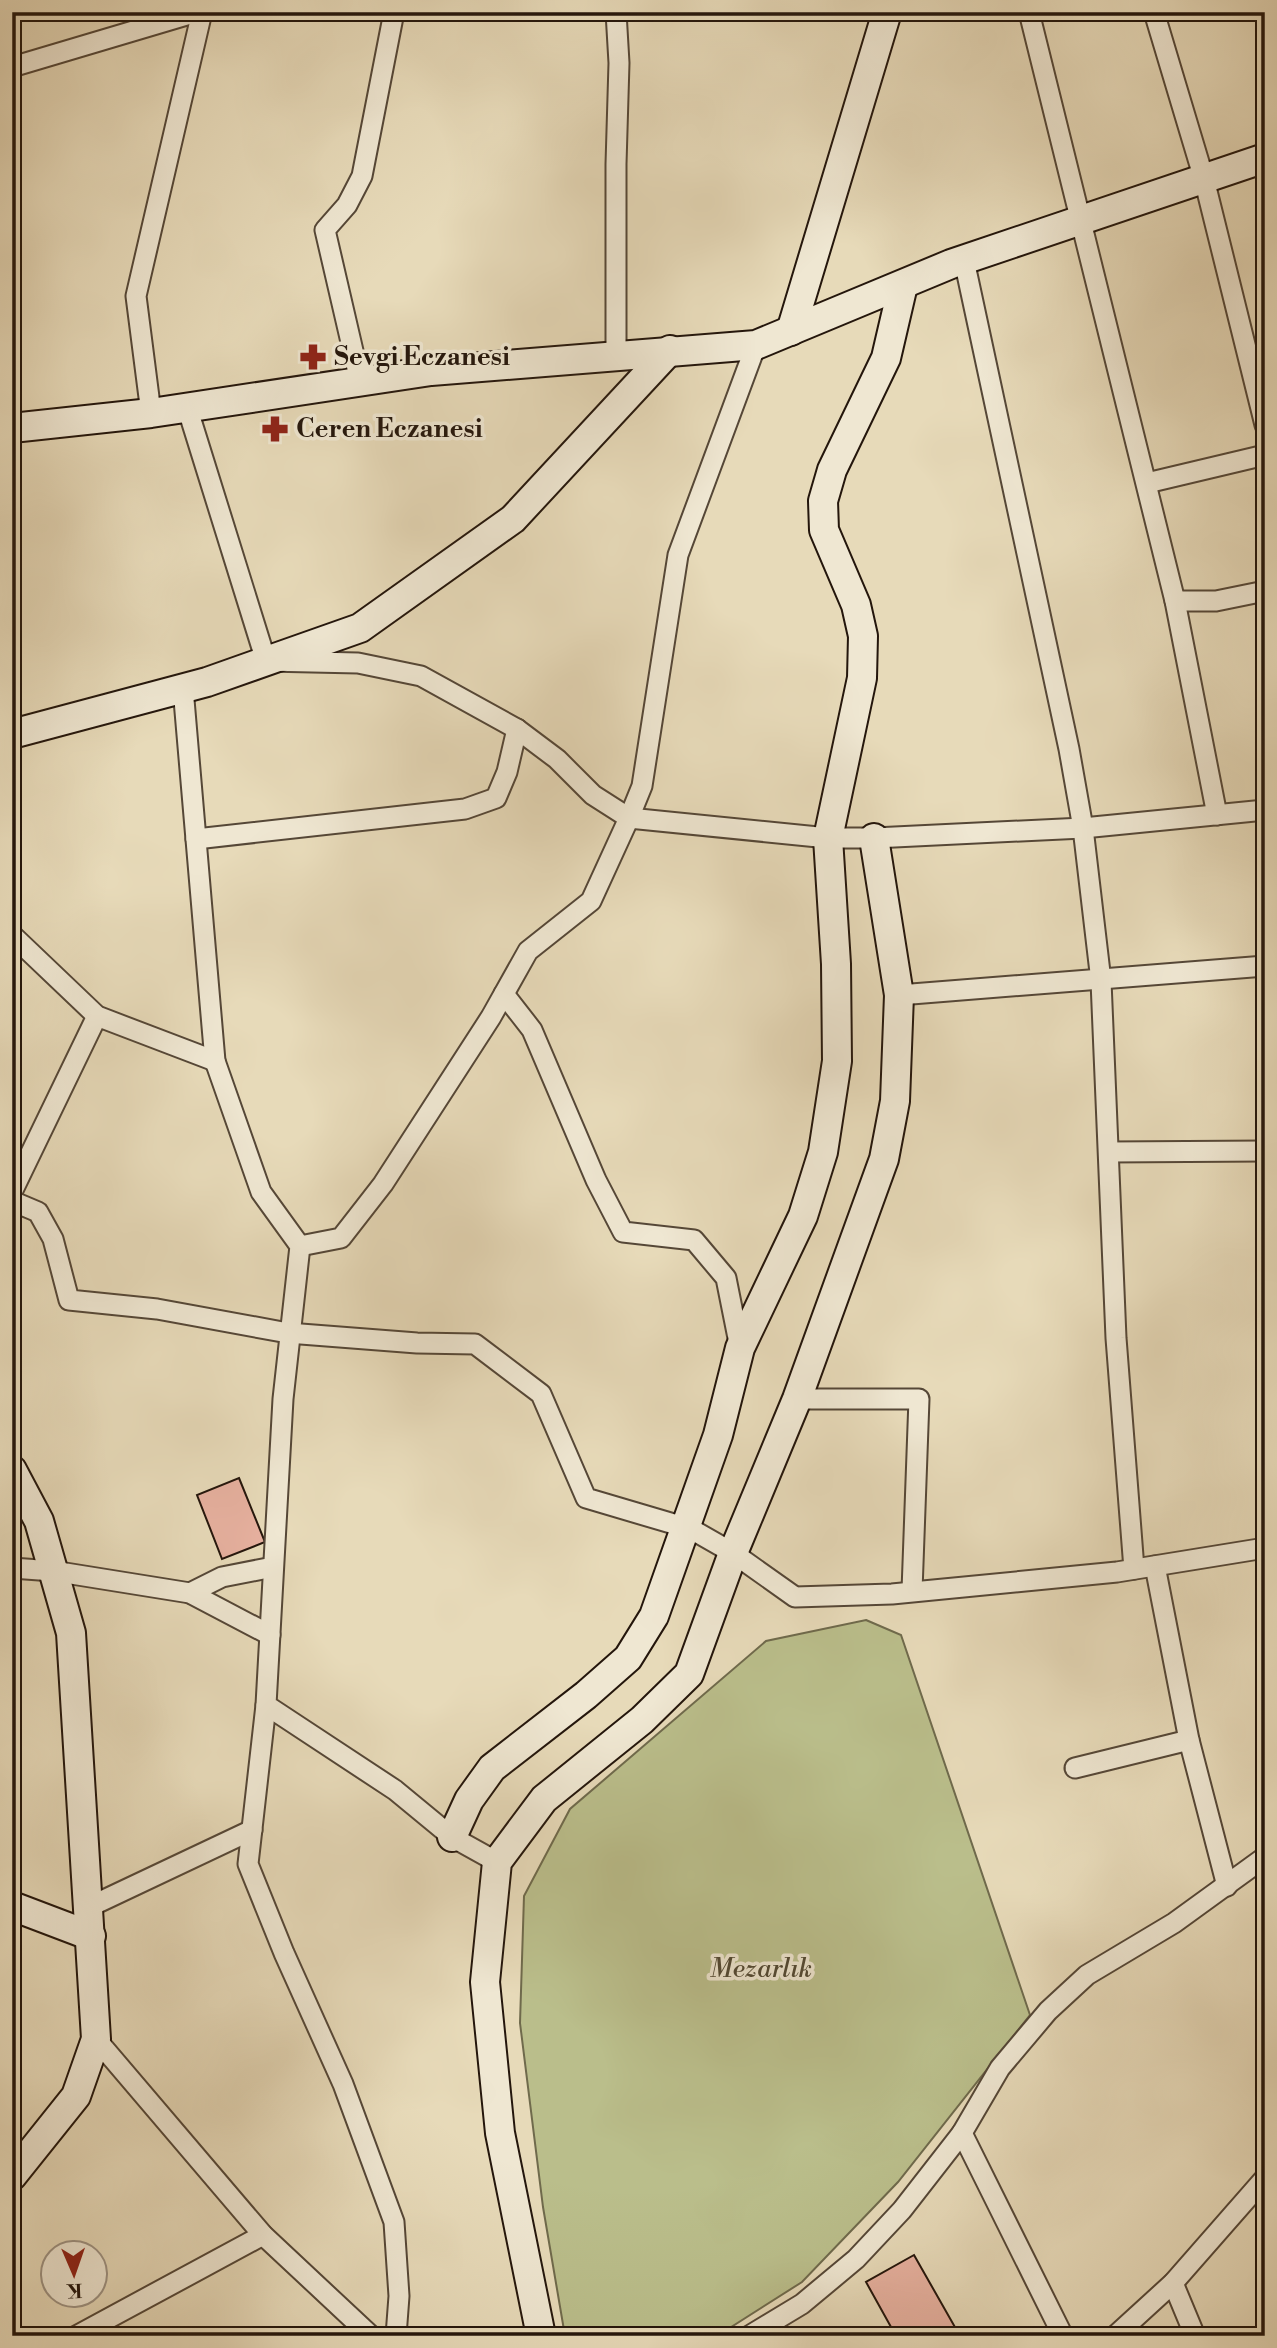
<svg xmlns="http://www.w3.org/2000/svg" width="1277" height="2348" viewBox="0 0 1277 2348" font-family="'Libre Bodoni',serif">
<style>
.green{fill:#babe8b;stroke:#6f6a4c;stroke-width:2}
.building{fill:#e7b1a0;stroke:#24160c;stroke-width:2}
.lines{fill:none;stroke-linecap:round;stroke-linejoin:round}
.street-casing{stroke:#554737;stroke-width:23}
.secondary-casing{stroke:#24160c;stroke-width:32}
.street{stroke:#efe7d2;stroke-width:19}
.secondary{stroke:#efe7d2;stroke-width:28}
.labels{text-anchor:middle;dominant-baseline:central;stroke-width:7;stroke-linejoin:round;paint-order:stroke}
.poi-label{font-size:26px;font-weight:bold;fill:#24160c;stroke:#efe7d2;text-anchor:start}
.park-label{font-size:26px;font-style:italic;fill:#514832;stroke:#efe7d2}
</style>
<rect width="100%" height="100%" fill="#e7dab9"/>
<filter id="stains"><feTurbulence type="fractalNoise" baseFrequency=".00286" numOctaves="4"/><feColorMatrix values="0 0 0 0 .2 0 0 0 0 .09 0 0 0 0 .02 0 0 0 .5 -.17"/></filter>
<radialGradient id="worn" r=".72"><stop offset=".6" stop-color="#630" stop-opacity="0"/><stop offset="1" stop-color="#630" stop-opacity=".3"/></radialGradient>
<path class="green" d="M866,1620L901,1635L1030,2015L898,2182L802,2282L717,2336H565L543,2207L520,2023L524,1896L570,1809L766,1641Z"/>
<g class="building">
<path d="M239,1478L265,1542L222,1559L197,1495Z"/>
<path d="M914,2255L960,2336H896L866,2282Z"/>
</g>
<g class="lines">
<g class="street-casing">
<g id="street">
<path d="M616,12L619,63L616,164V355"/>
<path d="M1029,12L1175,601L1217,815"/>
<path d="M1154,12L1204,179L1265,425"/>
<path d="M12,67L197,12"/>
<path d="M964,260L1069,749L1083,828L1101,981L1116,1338L1134,1569"/>
<path d="M360,381L325,230L347,205L362,176L394,12"/>
<path d="M187,407L266,661L358,663L421,676L517,729L557,759L593,795L629,818L828,838H874L1083,828L1265,810"/>
<path d="M151,413L136,296L202,12"/>
<path d="M1147,483L1265,455"/>
<path d="M1175,601H1216L1265,591"/>
<path d="M183,688L215,1061L261,1192L300,1246L283,1399L266,1705L395,1790L452,1837L497,1862"/>
<path d="M196,839L465,809L496,798L507,772L517,729"/>
<path d="M12,935L97,1016L215,1061"/>
<path d="M504,994L532,1030L596,1180L623,1232L694,1240L726,1278L740,1348"/>
<path d="M899,995L1265,966"/>
<path d="M1109,1152L1265,1151"/>
<path d="M12,1192L97,1016"/>
<path d="M12,1201L38,1212L53,1239L69,1300L157,1309L288,1333L417,1343L475,1344L541,1394L586,1498L691,1529L733,1553L795,1597L892,1594L1117,1572L1265,1548"/>
<path d="M300,1246L341,1238L383,1184L491,1017L528,951L591,901L629,818L642,786L678,555L756,345"/>
<path d="M797,1399H919L912,1591"/>
<path d="M1155,1566L1189,1740L1227,1886"/>
<path d="M12,1568L53,1571L190,1593L270,1635"/>
<path d="M190,1593L222,1577L273,1567"/>
<path d="M266,1705L248,1864L284,1953L343,2084L394,2222L399,2296L396,2336"/>
<path d="M1075,1768L1189,1740"/>
<path d="M89,1907L252,1830"/>
<path d="M96,2039L263,2235L371,2336"/>
<path d="M962,2133L1063,2336"/>
<path d="M1173,2283L1195,2336"/>
<path d="M76,2336L263,2235"/>
<path d="M749,2336L802,2304L856,2259L902,2210L962,2133L1000,2068L1048,2011L1087,1975L1174,1923L1265,1857"/>
<path d="M1115,2336L1173,2283L1265,2178"/>
</g>
</g>
<g class="secondary-casing">
<g id="secondary">
<path d="M791,331L887,12"/>
<path d="M12,428L151,413L431,371L756,345L951,264L1265,158"/>
<path d="M12,734L207,682L360,628L513,519L670,350"/>
<path d="M12,1470L39,1521L71,1633L96,2039L76,2096L12,2176"/>
<path d="M452,1837L469,1800L492,1768L586,1695L628,1658L654,1616L718,1435L740,1348L803,1216L823,1152L837,1061L836,964L828,838L862,678L863,636L856,605L824,530L823,501L832,470L886,358L903,285"/>
<path d="M12,1906L91,1936"/>
<path d="M541,2336L500,2133L485,1982L497,1862L544,1799L642,1720L689,1674L733,1553L797,1399L884,1159L895,1101L899,995L874,838"/>
</g>
</g>
<use href="#street" class="street"/>
<use href="#secondary" class="secondary"/>
</g>
<defs>
<g id="pharmacy-bare" transform="scale(2.1)"><path d="M-2-6h4v4h4v4h-4v4h-4v-4h-4v-4h4Z" fill="#8f2418" stroke="#efe7d2" stroke-width="2.5" paint-order="stroke"/></g>
</defs>
<g fill-rule="evenodd">
<use href="#pharmacy-bare" x="313" y="357"/>
<use href="#pharmacy-bare" x="275" y="429"/>
</g>
<g class="labels">
<g class="poi-label">
<text x="334" y="357">Sevgi Eczanesi</text>
<text x="296" y="429">Ceren Eczanesi</text>
</g>
<g class="park-label">
<text x="761" y="1969">Mezarlık</text>
</g>
</g>
<rect width="1277" height="2348" fill="none" stroke="#e7dab9" stroke-width="42"/>
<rect x="14" y="14" width="1249" height="2320" fill="none" stroke="#24160c" stroke-width="3.5"/>
<rect x="21" y="21" width="1235" height="2306" fill="none" stroke="#24160c" stroke-width="2"/>
<g transform="translate(74 2274) rotate(178)"><circle r="33" fill="#efe7d2" stroke="#9e9383" stroke-width="2"/>
<path d="M0-5L12 26L0 18L-12 26Z" fill="#8f2418"/>
<text y="-10" font-size="19" font-weight="bold" text-anchor="middle" fill="#24160c">K</text>
</g>
<rect width="100%" height="100%" filter="url(#stains)"/>
<rect width="100%" height="100%" fill="url(#worn)"/>
</svg>
